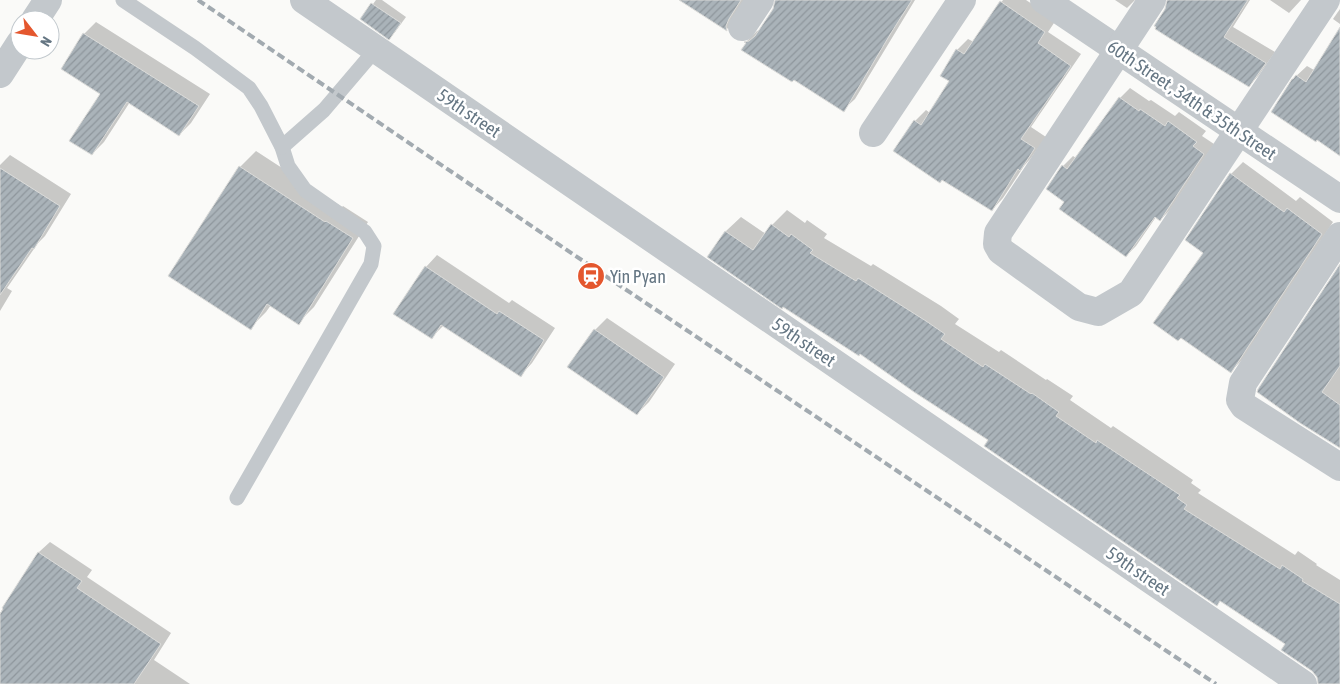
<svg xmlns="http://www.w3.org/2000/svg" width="1340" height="684" viewBox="0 0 1340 684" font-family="'Asap Condensed',sans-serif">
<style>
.shadow{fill:#0003}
.building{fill:url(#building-hatch);stroke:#dcdcda}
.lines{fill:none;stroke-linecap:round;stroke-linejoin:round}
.lane{stroke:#c3c8cc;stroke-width:15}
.street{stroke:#c3c8cc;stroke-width:28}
.rail{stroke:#a2aab0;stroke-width:4;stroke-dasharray:8 4;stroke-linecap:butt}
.labels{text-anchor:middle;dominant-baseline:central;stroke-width:5;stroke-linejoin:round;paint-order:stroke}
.street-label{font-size:18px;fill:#657683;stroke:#fff}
.poi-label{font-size:18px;fill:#657683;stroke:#fff;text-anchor:start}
</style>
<defs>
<pattern id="building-hatch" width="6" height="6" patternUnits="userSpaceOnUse" patternTransform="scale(1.25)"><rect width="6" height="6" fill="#aab3b9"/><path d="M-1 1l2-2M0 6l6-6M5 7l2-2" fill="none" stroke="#8e969c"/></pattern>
</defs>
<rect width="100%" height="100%" fill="#fafaf8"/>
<g class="shadow">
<path d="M376,0H382L406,17L395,32L389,38L362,19Z"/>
<path d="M687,0H744L738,18L727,29L686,3Z"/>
<path d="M777,0H915L855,99L843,110L746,42L757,31L760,30L774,9Z"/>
<path d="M1003,0H1026L1056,20L1048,32L1081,54L1031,127L1046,137L1031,158L1024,166L1003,198L992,210L915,121L926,110L930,113L951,81L957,50L968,39L974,42Z"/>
<path d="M1115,0H1135L1127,8Z"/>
<path d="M1169,0H1250L1233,27L1275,52L1259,75L1249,86L1166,9Z"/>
<path d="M1270,0H1301L1289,13Z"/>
<path d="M1340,9V24L1333,19Z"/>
<path d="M96,22L210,94L191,123L179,135L130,102L104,142L92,154L102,93L62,68L84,34Z"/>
<path d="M1340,29V154L1293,79L1307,66L1314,70Z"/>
<path d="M1130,88L1149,101L1151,100L1175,116L1179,112L1206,131L1202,136L1214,144L1170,210L1160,220L1156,217L1136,246L1126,256L1066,202L1063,166L1073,156L1076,158L1120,98Z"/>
<path d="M256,151L342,207L343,206L368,222L314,307L298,323L271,305L266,312L250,328L170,275L240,167Z"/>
<path d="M10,155L71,194L45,236L38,243L7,288L12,291L0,311V165Z"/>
<path d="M1243,162L1296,201L1300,197L1333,222L1243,359L1231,371L1205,252L1231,174Z"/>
<path d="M787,210L805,223L807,220L827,234L824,238L871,266L873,264L941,306L959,319L955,324L999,352L1001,350L1046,380L1047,379L1073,396L1070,400L1111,428L1113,426L1193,480L1191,483L1201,490L1198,493L1295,555L1298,551L1317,564L1316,565L1340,580V684H1319L1318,677L1287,644L990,440L860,353L709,257L726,231L741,217L766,234L772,225Z"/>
<path d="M437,255L509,303L512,300L555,328L532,363L521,375L444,325L431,338L426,267Z"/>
<path d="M1340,267V447L1301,422Z"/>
<path d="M607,318L675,364L649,402L637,414L569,367L595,330Z"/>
<path d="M50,542L92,570L87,577L171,633L154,660L190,684H0V613L39,552Z"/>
</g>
<g class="building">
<path d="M679,0H741L729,19L726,26L727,31Z"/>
<path d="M775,0H912L891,33L844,112L794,80L792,82L741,50L746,43L744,42L749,41L755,36L773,9Z"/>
<path d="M1167,0H1248L1224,37L1266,63L1249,87L1193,53L1155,29L1156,27L1154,26L1165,9Z"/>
<path d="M1000,1L1045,32L1038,43L1071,66L1021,139L1035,148L1020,171L1018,169L992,211L942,180L940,183L893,151L914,120L921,125L949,81L940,76L956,49L964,54Z"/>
<path d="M371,3L401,23L389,40L360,19Z"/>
<path d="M1340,27V156L1317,140L1316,142L1271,112L1292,79H1293L1296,75L1306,82Z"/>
<path d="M83,33L199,106L179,136L127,102L92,155L69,141L100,94L61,69Z"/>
<path d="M1119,97L1139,111L1140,109L1165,126L1168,121L1197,142L1193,146L1204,154L1160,221L1155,217L1126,257L1059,209L1064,202L1046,189L1062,165L1067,169Z"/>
<path d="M239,166L325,222L326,221L353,238L299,325L267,304L251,330L168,276Z"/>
<path d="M0,168L60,206L34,249L32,248L0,295Z"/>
<path d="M1230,173L1284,212L1287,208L1322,234L1231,373L1181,338L1178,341L1153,323L1203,253L1185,240Z"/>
<path d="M771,224L789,237L791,234L813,250L810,253L856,281L858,278L926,321L945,334L941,339L983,367L985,364L1031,394L1032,393L1059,412L1056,416L1096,443L1097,440L1180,495L1177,498L1187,505L1184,509L1280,569L1282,565L1303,579L1302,581L1340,604V684H1318L1317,677L1312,671L1281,650L1285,644L1220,601L1217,606L984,446L988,440L914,392L860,354L859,356L783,307L782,309L707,257L725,231L753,250Z"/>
<path d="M1340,264V366L1322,392L1340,405V448L1300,423L1257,392L1258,389Z"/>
<path d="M425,266L497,314L499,311L544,340L521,377L441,325L432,339L393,314Z"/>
<path d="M594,329L664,377L637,415L567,367Z"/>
<path d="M38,552L82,581L77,588L161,644L134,684H0V614L3,609L2,608Z"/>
</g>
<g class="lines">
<g class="lane">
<path d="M123,0L195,48L249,88L261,106L282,147L288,166L305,190L365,232L374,246L371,264L237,498"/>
<path d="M282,147L324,110L376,49"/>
</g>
<g class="street">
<path d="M304,0L1303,684"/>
<path d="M1044,0L1340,199"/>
<path d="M1152,0L998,233L997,244L1001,251L1079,307L1098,312L1131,293L1326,0"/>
<path d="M35,20L48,0"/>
<path d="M742,27L760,0"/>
<path d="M0,74L20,43"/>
<path d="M873,133L962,0"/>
<path d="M1340,236L1243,383L1240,400L1244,406L1340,467"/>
</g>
<path class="rail" d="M198,0L595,269L1216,684"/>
</g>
<defs>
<g id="station-disc" transform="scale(1.4375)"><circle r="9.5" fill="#e4572e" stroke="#fff"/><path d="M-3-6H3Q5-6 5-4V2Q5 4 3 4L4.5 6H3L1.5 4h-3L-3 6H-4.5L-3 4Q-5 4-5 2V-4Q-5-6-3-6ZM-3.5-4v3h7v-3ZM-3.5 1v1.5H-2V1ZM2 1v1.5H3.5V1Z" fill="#fff"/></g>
</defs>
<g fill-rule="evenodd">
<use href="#station-disc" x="591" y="276"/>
</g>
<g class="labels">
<g class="street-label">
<text transform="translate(1192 100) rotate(34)">60th Street , 34th &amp; 35th Street</text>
<text transform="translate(469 113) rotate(34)">59th street</text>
<text transform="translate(804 342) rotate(34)">59th street</text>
<text transform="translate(1138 571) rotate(34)">59th street</text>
</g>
<g class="poi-label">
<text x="610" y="276">Yin Pyan</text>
</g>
</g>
<g transform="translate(35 35) rotate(121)"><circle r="24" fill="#ffffff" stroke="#c1c8cd"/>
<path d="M0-4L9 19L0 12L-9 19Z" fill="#e4572e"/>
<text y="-8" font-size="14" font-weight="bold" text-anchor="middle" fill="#657683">N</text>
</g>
</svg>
